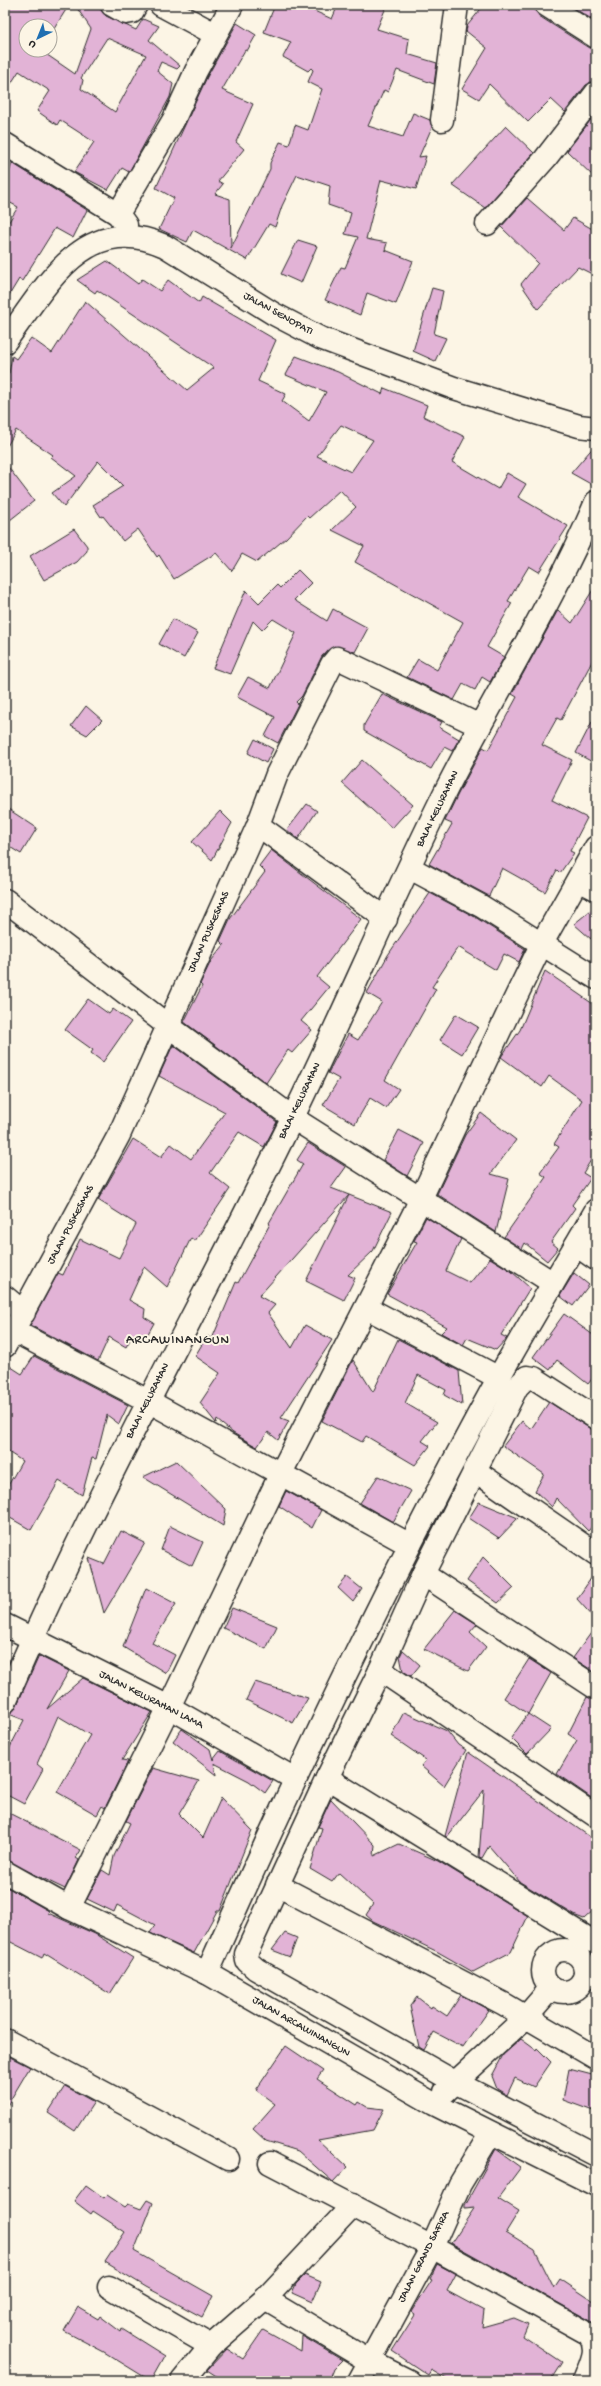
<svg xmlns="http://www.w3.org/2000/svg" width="601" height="2386" viewBox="0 0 601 2386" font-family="'Gochi Hand',sans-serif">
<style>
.building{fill:#e2b3d6;stroke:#2b2b2b;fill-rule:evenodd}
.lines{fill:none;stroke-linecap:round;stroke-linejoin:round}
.minor-casing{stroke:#2b2b2b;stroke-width:25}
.major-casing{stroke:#2b2b2b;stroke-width:25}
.minor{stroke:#fcf5e5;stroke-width:22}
.major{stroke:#fcf5e5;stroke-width:22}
.labels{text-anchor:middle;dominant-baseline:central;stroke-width:4;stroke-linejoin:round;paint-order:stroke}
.street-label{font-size:11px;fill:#2b2b2b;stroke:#fcf5e5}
.quarter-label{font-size:13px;letter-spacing:1px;fill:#2b2b2b;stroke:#fcf5e5}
</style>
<rect width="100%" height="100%" fill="#fcf5e5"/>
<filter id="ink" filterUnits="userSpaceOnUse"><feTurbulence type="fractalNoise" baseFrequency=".025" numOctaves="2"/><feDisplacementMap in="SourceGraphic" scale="8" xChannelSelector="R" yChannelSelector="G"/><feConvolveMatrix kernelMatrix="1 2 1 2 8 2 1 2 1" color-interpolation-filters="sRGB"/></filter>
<g filter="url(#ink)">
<g class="building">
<path d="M5,5H69L50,35V26H26V50H40L75,74L91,29L75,5H97L106,16L136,30L143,19L159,26L149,40L180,66L177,69L161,62L157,71L173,84L170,97L129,172L122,168L108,190L74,172L94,142L60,120L57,125L37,111L50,91L19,71L5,93ZM107,38L146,55L115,112L81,89L83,80L81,78Z"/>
<path d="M275,5H301L332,19L338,5H387L377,29L409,39L407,54L437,63L434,84L397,70L388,92L384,90L368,126L403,137L413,113L430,120L432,127L419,157L426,156L416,189L381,180L366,239L387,243L385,250L413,261L396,304L367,293L360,315L325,300L341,267L345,268L358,237L345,234L351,213L328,205L330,186L297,175L282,206L275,227L269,224L247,260L193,230L187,242L159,229L174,198L156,188L207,77L237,23L256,35L247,51L245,50L222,90L253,104L236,142L244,149L218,181L223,184L215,194L230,199L231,248L270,169V163L280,142L289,145L295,125L308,130L322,89L308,82L313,70L311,68L308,71L283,57L291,42L264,32Z"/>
<path d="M484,5H534L539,16L589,48L596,49V81L586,85L565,112L551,99L528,122L489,84L479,99L462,89L487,48L466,31L467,26Z"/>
<path d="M569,5H596V14L593,20Z"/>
<path d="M596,113V179L567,151Z"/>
<path d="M506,126L534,153L485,208L452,185Z"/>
<path d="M12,163L87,210L73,238L55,228L22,281L19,279L5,302V228L18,207L5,200V185Z"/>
<path d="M527,198L564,230L573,218L596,231V276L578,267L538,309L521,284L538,263L501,227Z"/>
<path d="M298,240L317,246L301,283L281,274Z"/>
<path d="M107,261L138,284L142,279L160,291L168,280L199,303L202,297L276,340L258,381L286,394L282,401L309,421L326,392L286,375L296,356L338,372L382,394L384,388L427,405L423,416L465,437L452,462L498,489L507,473L526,484L518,497L568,526L539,572L529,566L508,601L512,603L487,647L504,657L490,682L482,677L475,690L463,684L454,700L407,677L418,659L437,670L463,622L355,562L364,546L332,530L356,507L340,490L309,518L307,516L286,538L257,562L242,554L232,571L216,553L174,579L159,555L157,557L138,529L123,541L103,516L101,517L93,505L123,486L98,461L64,507L52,493L76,476L51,457L53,455L16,430L5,450V376L9,373L12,356L16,359L31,338L52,353L85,301L187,390L214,368L97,290L95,293L77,280ZM341,425L373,440L351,472L317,456Z"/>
<path d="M432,288L443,291L434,334L446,338L435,361L413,351Z"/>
<path d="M596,444V487L571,473Z"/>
<path d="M5,463L34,501L5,524Z"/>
<path d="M74,529L87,546V551L77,562L44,580L30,556Z"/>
<path d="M298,570L311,583L294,600L327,621L333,609L368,628L355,652L334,646L322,656L302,696L296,702L298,704L278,743L265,736L275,717L237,697L248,677L270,688L296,633L273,619L262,630L253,621L230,674L213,668L246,590L259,603L277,585L280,588Z"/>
<path d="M596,585V654L561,720L557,718L542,745L572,760L552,800L587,818L570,851L574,853L560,873L557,870L545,892L502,868L489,896L429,864L452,824L445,821L458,794L483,747L488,750L517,697L512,694L558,610L572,623Z"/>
<path d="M173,619L198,633L184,658L159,644Z"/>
<path d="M382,694L442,722L439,727L459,739L452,751L444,747L431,769L364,731V725Z"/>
<path d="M86,706L102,720L87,735L71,726Z"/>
<path d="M596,714V764L576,753Z"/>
<path d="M255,739L273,749L266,763L248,753Z"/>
<path d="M362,760L413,805L392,828L342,783Z"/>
<path d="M307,804L317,811L298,839L287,830Z"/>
<path d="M5,807L37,828L21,854L5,844Z"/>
<path d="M220,811L232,823L212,860L192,842Z"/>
<path d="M271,850L361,919L317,977L329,987L301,1021L312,1030L292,1053L288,1050L266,1083L184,1022L202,986L200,984L211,961L224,945L220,941L230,919L265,872L259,866Z"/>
<path d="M430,893L475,917L525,949L519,962L504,954L496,970L458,947L432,987L436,989L385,1080L399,1089L386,1108L370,1098L355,1124L323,1105L339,1079L328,1073L348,1034L358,1040L382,1002L367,993L388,955Z"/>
<path d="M596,906V929L591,939L574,924Z"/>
<path d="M545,971L596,1006V1152L583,1173L591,1178L572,1205L575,1208L551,1242L558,1248L547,1261L525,1243L522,1249L504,1237L546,1177L540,1173L559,1147L554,1144L582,1100L549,1076L542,1087L501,1057L520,1030Z"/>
<path d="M88,999L109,1014L113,1009L131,1022L103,1062L91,1053L93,1050L65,1030Z"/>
<path d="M456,1014L478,1027L462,1054L440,1040Z"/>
<path d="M173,1045L277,1122L264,1147L239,1132L210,1173L230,1189L195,1241L191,1238L167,1287L144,1267L129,1300L145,1309L144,1317L154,1323L145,1339L132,1336L126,1347L109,1337L98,1361L30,1325L58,1273L63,1275L80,1239L119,1258L136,1224L98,1200L133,1139L161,1157L171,1144L191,1159L225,1112L159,1076Z"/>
<path d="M481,1113L516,1140L491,1174L509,1179L496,1232L437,1194L465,1135Z"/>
<path d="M399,1130L424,1143L407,1176L383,1160Z"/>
<path d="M308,1143L346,1167L331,1188L349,1195L259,1296L275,1305L268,1313L292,1348L305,1325L332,1340L281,1418L289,1421L278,1440L268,1432L257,1447L233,1433L217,1420L216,1423L200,1403L220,1373L195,1356L207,1336L212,1339L236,1282L238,1283L270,1224L269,1223L303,1164L297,1160Z"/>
<path d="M349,1195L392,1212L373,1251L348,1275L355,1278L344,1300L306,1281Z"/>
<path d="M426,1217L461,1239L446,1271L470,1283L490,1258L511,1271L530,1288L501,1335L507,1338L496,1350L467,1338L463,1345L441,1333L447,1327L387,1294L417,1242L414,1241Z"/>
<path d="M574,1273L589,1285L573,1306L560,1296Z"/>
<path d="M564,1314L596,1337V1374L588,1384L557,1360L550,1370L533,1357Z"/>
<path d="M398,1339L459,1371L462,1405L444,1395L446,1390L418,1375L405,1403L437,1422L422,1441L430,1446L415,1465L366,1436L362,1442L322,1421L353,1360L373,1392Z"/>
<path d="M34,1356L128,1405L119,1424L107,1415L96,1459L92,1458L82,1495L59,1481L31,1530L5,1515V1491L22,1461L5,1450V1363L22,1374Z"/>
<path d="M549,1402L589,1428L596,1430V1522L588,1531L556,1498L552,1507L535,1491L544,1474L503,1446L522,1421L531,1429Z"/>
<path d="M176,1461L226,1509L223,1526L143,1477Z"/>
<path d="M378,1476L411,1491L393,1522L360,1503Z"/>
<path d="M286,1491L321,1510L312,1528L279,1506Z"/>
<path d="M479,1502L518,1518L499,1538L469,1518Z"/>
<path d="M170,1526L203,1542L192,1566L161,1550Z"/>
<path d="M121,1531L145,1543L104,1613L89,1558L104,1564Z"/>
<path d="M483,1557L514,1588L498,1603L467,1581Z"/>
<path d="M596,1571V1620L577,1599Z"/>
<path d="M347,1577L362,1589L353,1602L338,1588Z"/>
<path d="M146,1588L176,1604L152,1643L175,1655L166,1673L123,1647Z"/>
<path d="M232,1608L277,1626L266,1649L223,1628Z"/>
<path d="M455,1610L477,1624L470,1632L486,1647L468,1671L424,1649Z"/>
<path d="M596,1626V1673L573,1658Z"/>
<path d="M403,1650L420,1665L411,1676L403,1671L400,1656Z"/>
<path d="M39,1656L69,1671L47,1709L83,1678L152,1712L122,1760L128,1761L105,1808L102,1806L97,1815L57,1792L90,1735L58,1716L37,1764L43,1769L24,1804L5,1794V1757L24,1720L9,1714L16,1707Z"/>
<path d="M529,1659L551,1673L528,1714L504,1698Z"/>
<path d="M255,1682L308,1698L293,1723L246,1700Z"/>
<path d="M587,1697L596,1700V1801L557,1774L577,1740L568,1734Z"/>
<path d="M404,1712L447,1731L458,1745L466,1750L444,1786L421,1766L426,1760L391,1736Z"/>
<path d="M528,1714L551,1729L527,1754L511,1738Z"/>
<path d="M182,1729L210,1749L213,1760L220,1751L273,1781L265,1793L249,1781L214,1763L216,1775L173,1741Z"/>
<path d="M468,1752L596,1841V1908L584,1919L576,1916L520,1882L489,1846L482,1858L479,1857L484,1790L447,1837L445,1836Z"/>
<path d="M153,1768L199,1781L179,1814L203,1838L221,1798L252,1830L220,1911H217L194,1953L150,1933L155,1925L117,1905L114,1912L87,1899L102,1870L110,1875L114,1856L130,1823L126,1821Z"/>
<path d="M331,1799L375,1845L374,1856L399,1844L438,1861L528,1916L511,1952L473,1972L438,1952L373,1921L366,1915L373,1904L339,1873L332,1882L310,1869L322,1828L318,1827Z"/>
<path d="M5,1811L81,1850L76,1858L79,1860L65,1889L5,1860Z"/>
<path d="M5,1886L49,1911L48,1913L95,1934L133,1958L110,1994L44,1953L42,1958L5,1939Z"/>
<path d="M285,1933L297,1938L290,1957L272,1950Z"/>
<path d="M461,1995L489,2010L463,2047L434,2032L424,2050L419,2047L410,2006L417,1997L431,2008L432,2006L447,2016Z"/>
<path d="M521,2039L536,2050L537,2048L551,2062L534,2087L515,2078L507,2095L497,2089L492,2076L503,2055Z"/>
<path d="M286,2046L323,2071L317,2079L357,2105L359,2102L367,2107L384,2109L373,2130L318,2140L347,2167L333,2182L298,2151L266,2141L253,2129L275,2104L256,2090Z"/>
<path d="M8,2056L30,2067L5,2109V2062Z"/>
<path d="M569,2069L596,2076V2112L563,2100Z"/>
<path d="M65,2086L94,2102L75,2131L48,2113Z"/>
<path d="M496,2149L521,2167L498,2198L519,2211L506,2232L535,2250L554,2288L560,2279L596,2303V2324L451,2243L475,2207L465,2208V2205Z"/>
<path d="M86,2185L104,2198L107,2195L125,2207L128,2204L141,2209L147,2200L153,2203L134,2251L213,2296L202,2317L146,2287L105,2262L125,2232L93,2211L91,2214L74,2201Z"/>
<path d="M437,2264L456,2274L447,2291L484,2311L482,2327L514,2318L528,2324L523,2336L562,2362L550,2381H450L431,2370L428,2375L392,2351L415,2315L411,2312L432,2280L430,2279Z"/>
<path d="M305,2275L321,2282L312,2302L292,2293L296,2284Z"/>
<path d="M78,2307L98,2319L100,2316L121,2332L122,2329L165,2356L151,2381L104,2352L64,2331Z"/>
<path d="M263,2330L301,2351L302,2336L342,2360L334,2368L329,2381H224L207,2370L227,2349L243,2359Z"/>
</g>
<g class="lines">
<g class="minor-casing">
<g id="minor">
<path d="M112,5L126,13L132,12L136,5"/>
<path d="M161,5L215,34"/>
<path d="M546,5L596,37"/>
<path d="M442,120L457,5"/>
<path d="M5,144L118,214L126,225"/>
<path d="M118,214L174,119L196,71L232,5"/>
<path d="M487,224L545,159L596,93"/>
<path d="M258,825L386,919"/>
<path d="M410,868L481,906L596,978"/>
<path d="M578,880L596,889"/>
<path d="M5,900L167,1025L293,1118L553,1283"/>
<path d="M576,1245L596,1259"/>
<path d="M5,1297L24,1313"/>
<path d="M367,1308L499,1378"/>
<path d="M14,1331L148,1401L410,1545"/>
<path d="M5,1346L119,1135L258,825L277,774L332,664L337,658L342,660L480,726"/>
<path d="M596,1418L534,1378L527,1377L517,1387L423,1574L380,1670L327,1778L246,1954L247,1961L256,1969L455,2082L596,2155"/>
<path d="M474,1470L596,1554"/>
<path d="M423,1574L596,1688"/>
<path d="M5,1625L169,1707L295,1779"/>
<path d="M380,1670L596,1816"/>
<path d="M5,1702C90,1502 198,1312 293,1117C346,1008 393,896 447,788C496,692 554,601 596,502"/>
<path d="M327,1778L592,1941"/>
<path d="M5,1872L69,1908L207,1973L434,2104L596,2185"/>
<path d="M277,1885L504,2004L596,2058"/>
<path d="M69,1908L169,1707L281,1473L415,1211L511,1007L542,943L596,847"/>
<circle cx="564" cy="1971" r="21"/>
<path d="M207,1973C297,1771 392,1571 499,1377C530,1321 564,1266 596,1210"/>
<path d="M5,2040L228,2159"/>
<path d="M445,2092L525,2018L551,1988"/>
<path d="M270,2163L432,2247L589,2334C600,2350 590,2364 584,2381"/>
<path d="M109,2287L211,2346"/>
<path d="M265,2299L369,2361L409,2381"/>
<path d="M182,2381L211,2346L265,2299L353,2205"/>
<path d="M359,2381L432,2247L460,2184L491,2133"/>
</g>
</g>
<g class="major-casing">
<path id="major" d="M5,342C46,287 84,210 165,246L274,314L320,338L454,388L579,426L596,428"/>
</g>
<use href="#minor" class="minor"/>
<use href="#major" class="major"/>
</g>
</g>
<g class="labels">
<g class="street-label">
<text transform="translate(278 314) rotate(29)">JALAN SENOPATI</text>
<text transform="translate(438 809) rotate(-64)">BALAI KELURAHAN</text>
<text transform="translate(209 932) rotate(-66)">JALAN PUSKESMAS</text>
<text transform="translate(300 1101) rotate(-64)">BALAI KELURAHAN</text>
<text transform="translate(71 1225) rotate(-62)">JALAN PUSKESMAS</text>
<text transform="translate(148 1401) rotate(-63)">BALAI KELURAHAN</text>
<text transform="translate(151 1700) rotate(27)">JALAN KELURAHAN LAMA</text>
<text transform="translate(301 2027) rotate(30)">JALAN ARCAWINANGUN</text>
<text transform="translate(424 2257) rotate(-63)">JALAN GRAND SAFIRA</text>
</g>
<g class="quarter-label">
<text x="178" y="1340">ARCAWINANGUN</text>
</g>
</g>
<rect width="601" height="2386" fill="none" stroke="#fcf5e5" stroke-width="20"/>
<rect x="10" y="10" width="581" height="2366" fill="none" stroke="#2b2b2b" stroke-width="1.5" filter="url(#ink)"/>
<g transform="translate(38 38) rotate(223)"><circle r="19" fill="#fcf5e5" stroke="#a8a49b"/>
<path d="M0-3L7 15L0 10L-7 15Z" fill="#1f6fb2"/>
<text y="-6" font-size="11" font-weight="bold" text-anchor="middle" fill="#2b2b2b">U</text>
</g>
</svg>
